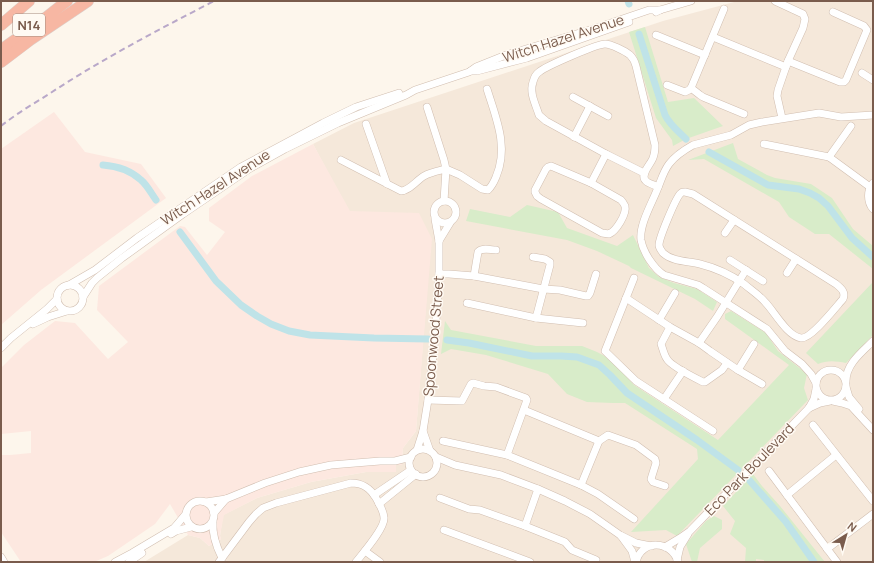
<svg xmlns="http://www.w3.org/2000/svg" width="874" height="563" viewBox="0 0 874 563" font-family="Manrope,sans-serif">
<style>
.residential{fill:#f5e8da}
.commercial{fill:#fde8e0}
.green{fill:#d8ecc9}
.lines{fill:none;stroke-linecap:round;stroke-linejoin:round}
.canal{stroke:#bfe3e8;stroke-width:7}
.minor-casing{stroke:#d1beb0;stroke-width:8}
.highway-casing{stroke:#dad1cd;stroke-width:12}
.minor{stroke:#fff;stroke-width:7}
.highway{stroke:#f7b7a3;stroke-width:11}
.rail{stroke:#b9a8c9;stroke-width:2;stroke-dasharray:6 4;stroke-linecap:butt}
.labels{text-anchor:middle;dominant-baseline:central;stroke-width:3;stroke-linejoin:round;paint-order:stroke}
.shield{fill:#fffaf3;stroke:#a28b7f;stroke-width:1}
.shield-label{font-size:13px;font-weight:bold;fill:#7a5c4d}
.street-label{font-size:14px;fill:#7a5c4d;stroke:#fffaf3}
</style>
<rect width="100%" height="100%" fill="#fdf6ec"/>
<path class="residential" d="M738,1H873V562H144L188,535L200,538L209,546L221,539L220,536L223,515L257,498L311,482L366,472H396V465H402L403,448L416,431L431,241L349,213L313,144L354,123L663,21Z"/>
<g class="commercial">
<path d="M54,112L85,152L141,164L166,198L41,290L1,325V149Z"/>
<path d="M313,144L350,211L419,213L432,239L416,431L403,448L402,465H396V472H366L311,482L257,498L224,515L220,535L221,539L209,546L200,538L188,535L170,504L155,524L108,556L94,562H21L1,532V455H10L31,453V431L1,434V368L24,345L55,321L75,323L108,359L128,342L97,310L99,286L180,226L185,227L207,255L225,232L209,221V208L252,176Z"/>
</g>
<g class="green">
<path d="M645,27L668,102L694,98L723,126L686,139L673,146L672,140L656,118L629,32Z"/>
<path d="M733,143L738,159L767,175L775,178L811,184L832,198L853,229L873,246V269L829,234H815L789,217L779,202L704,159L688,160Z"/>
<path d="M527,205L558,212L567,228L617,246L633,235L649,268L659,277L674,283L697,289L717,302L713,311L695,299L631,268L629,266L597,251L567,240L466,221L470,209L510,217Z"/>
<path d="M873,282V335L846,363C836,361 827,360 818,364L806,353Z"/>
<path d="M731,311L766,333L778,351L807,374L804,388L808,400L677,536L666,530L631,532L698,459L697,449L625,403H613L587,402L567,394L548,374L486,355L451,349L441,354L445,321L451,330L536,346H582L597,352L612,360L634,385L718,440L789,365L725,319V314Z"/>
<path d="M753,474L762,486L780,506L825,562H764V560L756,559V562H745L746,548L730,534L735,521L723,506Z"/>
<path d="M714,516L722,520V529L700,548L697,562H692L686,544L706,521Z"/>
</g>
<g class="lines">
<g class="canal">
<path d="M628,1L629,4"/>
<path d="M639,34L665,115C670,125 678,131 686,139"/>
<path d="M709,152L768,185L799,189L810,193L819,198L828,206L852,238L873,257"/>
<path d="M103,165C117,166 130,170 141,180C147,185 151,193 156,200"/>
<path d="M180,232L216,281L241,305L257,316L271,324L289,331L310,335L374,338L428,339"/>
<path d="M447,340L469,343L532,356H561L577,357L599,365L610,375L627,393L697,440L738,470"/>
<path d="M750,481L786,522L814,562"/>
</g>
<g class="minor-casing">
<g id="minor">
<path d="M775,1L803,14L805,19L803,28L788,61L778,90L777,96L782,118"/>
<path d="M656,12L660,10L691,1"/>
<path d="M656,35L705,55"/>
<path d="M713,37L786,67"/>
<path d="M788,61L840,82H844L846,80L867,30L864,26L833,12"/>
<path d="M471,71H477L527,58L629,22"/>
<path d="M862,73L873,80"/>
<path d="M667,85L685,92L689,90L691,88L724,9"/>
<path d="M691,88L700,95L703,97L744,114"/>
<path d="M573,97L608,116"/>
<path d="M427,107L444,160L446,169L460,175L482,189L488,190C492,186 494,182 496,177C509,147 496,118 487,89"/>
<path d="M366,124L387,184"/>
<path d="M574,137L590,106"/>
<path d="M764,144L829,157L870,187"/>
<path d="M829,157L851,126"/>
<path d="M341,160L401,191C409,191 417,180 424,176C431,172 438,171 446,169L444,201"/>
<path d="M551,166L591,183L621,200C623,202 624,204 625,206C627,214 616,231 609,234L602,233L541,199L537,196L535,192V190L546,169L548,167Z"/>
<path d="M644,173L606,154L546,121L539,115C536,105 529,93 533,82C534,78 536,74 539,72C546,66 597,44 605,44C611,44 625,51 630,55C633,58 635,62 636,66L655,145C655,149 655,153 653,158C651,164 639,175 646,181C649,184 655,185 658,187"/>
<path d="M591,183L606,154"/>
<path d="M873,183C867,190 867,202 873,209"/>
<path d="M685,192L693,194L836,284C841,288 846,292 843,299C835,308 811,339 801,338C787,336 774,311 765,302C759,295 751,290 744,284C731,275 716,268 700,264C688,261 673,262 663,253C661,250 659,248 659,245C659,238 675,200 680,194C682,192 682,192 685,192Z"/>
<circle cx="445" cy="212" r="11"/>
<path d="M725,233L734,220"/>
<path d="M439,241L450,223"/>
<path d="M730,260L763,281"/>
<path d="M787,273L796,259"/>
<path d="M439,274H449L474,276L543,289L560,290L586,296H588L590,293L596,274"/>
<path d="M474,276L478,252C482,247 491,250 496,250"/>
<path d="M634,278L605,351L636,381L713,431"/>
<circle cx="70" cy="298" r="13"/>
<path d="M69,285L95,270L137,238L241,167L323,123L356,107L399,93"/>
<path d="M83,297L92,283L97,278L122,258L183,214L249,169L285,149L338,123L406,95L415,90L469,72L476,67L506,55L593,29L649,10H660"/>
<path d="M626,298L670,327L699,343L710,351L738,370L754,344"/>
<path d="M467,303L536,318L550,265V262L545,259L533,257"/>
<path d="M536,318L583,323"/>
<path d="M659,320L675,293"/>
<path d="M33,324L48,317L67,311"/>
<path d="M670,327L661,344C663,349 664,355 667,359C671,366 695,378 703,382H705L722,370L727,363"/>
<path d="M699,343L717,317L746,270"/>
<path d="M1,348L11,338L47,309L57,299"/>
<circle cx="831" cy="385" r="15"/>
<path d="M738,370L762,384"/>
<path d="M846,381C846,364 862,352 873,341"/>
<path d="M816,383L811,374L802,364L785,351L767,329L703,288L698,285L664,275C654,269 643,252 641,240C639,225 652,203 657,190C661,181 663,172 669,164C675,156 684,150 693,145L731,135L749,125L762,122L819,113L841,117L873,115"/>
<path d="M846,387L849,397L859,409"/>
<path d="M664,399L683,371"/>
<path d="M428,400L462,401L471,384L473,383L484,386L496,387L526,398L527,400L507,455"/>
<path d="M833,401L842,403L851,406L873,430"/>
<path d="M809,408L820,403L830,401"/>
<path d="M524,410L599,441"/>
<path d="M813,425L873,501"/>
<path d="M423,431L430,451"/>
<path d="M443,441L507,455L581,485L598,494L634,519"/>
<circle cx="423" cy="463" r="14"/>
<path d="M417,450L423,431L428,400L435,336L439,274V241L435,219"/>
<path d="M436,457L455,465L501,475L538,489L565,501L590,514L620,535L636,543L651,546"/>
<path d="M769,471L837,562"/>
<path d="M581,485L599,441L608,435L636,445L655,459L656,463L651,479L653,482L665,486"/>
<path d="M374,495L411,470"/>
<path d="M787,495L836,455"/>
<path d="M440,498L469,509L480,510L525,526L565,542L572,550L596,560"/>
<circle cx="200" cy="515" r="14"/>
<path d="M206,502L226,499L265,483L299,472L331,465L380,461H395L411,457"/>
<path d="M379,504L416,474"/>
<path d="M214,513L226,499"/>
<path d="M213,522C212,535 216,546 222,558"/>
<path d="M525,526L538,489"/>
<path d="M444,530L530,562"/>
<path d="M171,534L176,531L191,527"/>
<path d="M621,536L632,551L635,562"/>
<path d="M665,547L680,538L690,531L809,408L814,399L816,389"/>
<path d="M827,549L873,514"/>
<path d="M365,551L380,562"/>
<path d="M1,557L4,562"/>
<path d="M677,560L680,547L688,534"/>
<path d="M115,562L132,553L174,528L185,515"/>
<path d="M129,562L142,553"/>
<path d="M219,562L249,522L256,514L263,508L276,503L351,483C363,483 370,488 376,498C379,504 384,511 384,518C385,528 363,553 356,562"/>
<path d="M636,562C641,539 672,540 678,562"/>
</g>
</g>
<g class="highway-casing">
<g id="highway">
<path d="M1,25L29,1"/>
<path d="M1,50L43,20L67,1"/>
<path d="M1,62L30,40L88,1"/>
</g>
</g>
<use href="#minor" class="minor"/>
<use href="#highway" class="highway"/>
<path class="rail" d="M1,126C16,114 33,104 49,94C102,59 158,30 214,1"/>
</g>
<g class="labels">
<rect class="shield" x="13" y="14" width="32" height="22" rx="3"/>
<g class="shield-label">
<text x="29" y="25">N14</text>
</g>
<g class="street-label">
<text transform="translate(563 38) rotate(-18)">Witch Hazel Avenue</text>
<text transform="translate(215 187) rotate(-33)">Witch Hazel Avenue</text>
<text transform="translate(433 336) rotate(-85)">Spoonwood Street</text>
<text transform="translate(749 469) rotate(-46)">Eco Park Boulevard</text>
</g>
</g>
<rect width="874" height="563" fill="none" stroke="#7a5c4d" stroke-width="4"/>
<g transform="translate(846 535) rotate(37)" stroke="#fffaf3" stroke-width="3" paint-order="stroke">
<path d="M0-3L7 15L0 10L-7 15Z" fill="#7a5c4d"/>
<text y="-6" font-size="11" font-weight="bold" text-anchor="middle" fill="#7a5c4d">N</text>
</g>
</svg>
